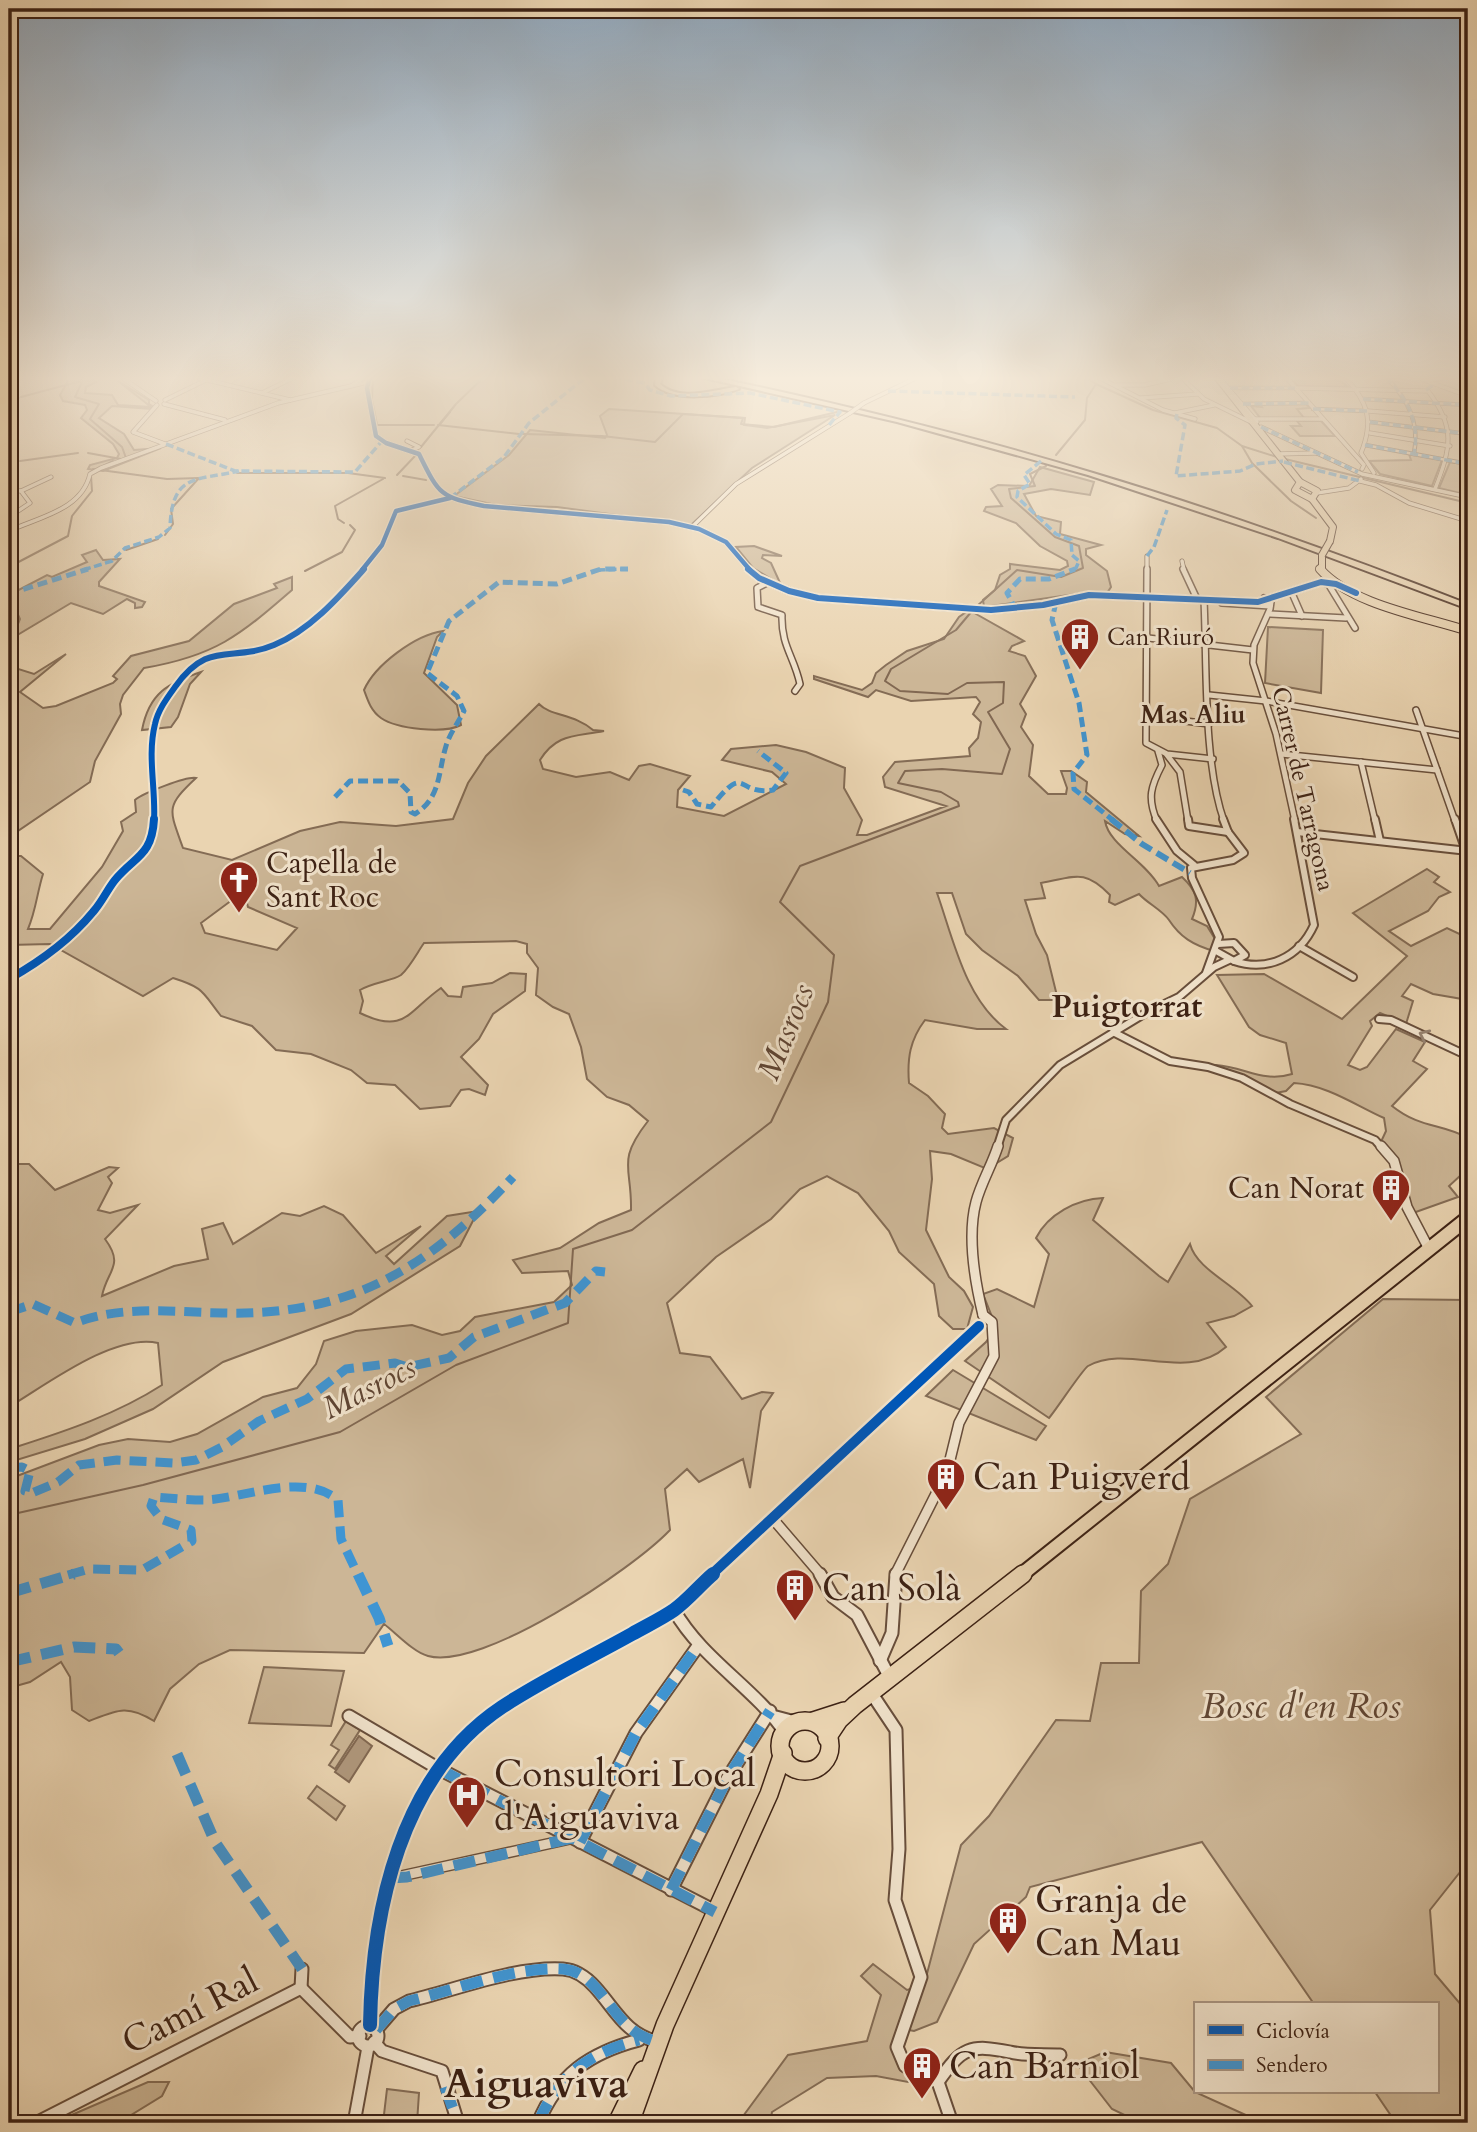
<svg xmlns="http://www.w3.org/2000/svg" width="1477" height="2132" viewBox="0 0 1477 2132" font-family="Cardo,serif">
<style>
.green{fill:#ccb696;stroke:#846c55;stroke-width:2;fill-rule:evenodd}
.water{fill:#af977c;stroke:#816852;stroke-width:2}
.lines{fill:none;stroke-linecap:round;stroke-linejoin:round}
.stream{stroke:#816852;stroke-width:2}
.pedestrian-far1-casing{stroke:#684e3b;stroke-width:4.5}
.pedestrian-casing{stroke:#684e3b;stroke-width:12}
.minor-far4-casing{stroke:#684e3b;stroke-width:5}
.minor-far3-casing{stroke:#684e3b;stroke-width:8}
.minor-far2-casing{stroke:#684e3b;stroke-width:10}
.minor-far1-casing{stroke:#684e3b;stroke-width:12}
.minor-casing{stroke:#684e3b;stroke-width:15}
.tertiary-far1-casing{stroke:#684e3b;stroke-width:6}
.tertiary-casing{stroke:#684e3b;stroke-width:9}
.primary-far3-casing{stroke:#3c2114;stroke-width:8}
.primary-far2-casing{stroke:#3c2114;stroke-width:10}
.primary-far1-casing{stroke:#3c2114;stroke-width:17}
.primary-casing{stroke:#3c2114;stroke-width:20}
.motorway-casing{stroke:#3c2114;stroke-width:4}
.pedestrian-far1{stroke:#f1e3cc;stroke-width:2.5}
.pedestrian{stroke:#f1e3cc;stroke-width:9}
.minor-far4{stroke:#f1e3cc;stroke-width:3.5}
.minor-far3{stroke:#f1e3cc;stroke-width:5}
.minor-far2{stroke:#f1e3cc;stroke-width:6}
.minor-far1{stroke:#f1e3cc;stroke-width:9}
.minor{stroke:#f1e3cc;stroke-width:11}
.tertiary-far1{stroke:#f1e3cc;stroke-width:4.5}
.tertiary{stroke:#f1e3cc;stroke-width:6}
.primary-far3{stroke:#ead4b1;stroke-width:6}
.primary-far2{stroke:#ead4b1;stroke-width:8}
.primary-far1{stroke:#ead4b1;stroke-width:13}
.primary{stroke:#ead4b1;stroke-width:17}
.motorway{fill:#ead4b1;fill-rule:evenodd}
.minor-bridge-casing{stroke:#684e3b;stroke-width:5;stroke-linecap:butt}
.primary-bridge-casing{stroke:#3c2114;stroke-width:8;stroke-linecap:butt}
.minor-bridge{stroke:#f1e3cc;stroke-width:3.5}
.primary-bridge{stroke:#ead4b1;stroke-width:6}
.quiet-far4{stroke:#3f95d3;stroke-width:3.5;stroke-dasharray:8 3.5;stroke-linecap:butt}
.quiet-far3{stroke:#3f95d3;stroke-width:5;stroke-dasharray:10 5;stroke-linecap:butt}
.quiet-far2{stroke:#3f95d3;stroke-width:6;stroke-dasharray:13 6;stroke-linecap:butt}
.quiet-far1{stroke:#3f95d3;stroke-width:9;stroke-dasharray:17 9;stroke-linecap:butt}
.quiet{stroke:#3f95d3;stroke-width:11;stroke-dasharray:22 11;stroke-linecap:butt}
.cycleway-far4-casing{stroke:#f1e3cc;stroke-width:7}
.cycleway-far3-casing{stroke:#f1e3cc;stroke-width:10}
.cycleway-far2-casing{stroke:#f1e3cc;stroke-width:12}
.cycleway-far1-casing{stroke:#f1e3cc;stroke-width:15}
.cycleway-casing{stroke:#f1e3cc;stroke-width:18}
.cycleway-far4{stroke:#0057b8;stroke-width:4.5}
.cycleway-far3{stroke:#0057b8;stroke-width:6}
.cycleway-far2{stroke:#0057b8;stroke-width:8}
.cycleway-far1{stroke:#0057b8;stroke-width:10}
.cycleway{stroke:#0057b8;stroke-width:14}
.oneway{stroke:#968270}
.labels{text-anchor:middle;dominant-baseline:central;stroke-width:6;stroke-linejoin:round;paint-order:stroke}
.far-poi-label{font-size:24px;fill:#3c2114;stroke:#f1e3cc;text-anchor:start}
.far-street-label{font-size:24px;fill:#3c2114;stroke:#f1e3cc}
.far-neighbourhood-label{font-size:26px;font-weight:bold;fill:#3c2114;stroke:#f1e3cc}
.poi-label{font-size:30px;fill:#3c2114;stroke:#f1e3cc;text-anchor:start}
.neighbourhood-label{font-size:32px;font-weight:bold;fill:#3c2114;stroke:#f1e3cc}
.water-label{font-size:32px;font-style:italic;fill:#5e4433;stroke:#f1e3cc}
.near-poi-label{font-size:37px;fill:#3c2114;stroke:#f1e3cc;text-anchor:start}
.near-park-label{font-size:37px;font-style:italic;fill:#604634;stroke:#f1e3cc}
.near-street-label{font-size:37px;fill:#3c2114;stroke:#f1e3cc}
.near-quarter-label{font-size:40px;font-weight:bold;fill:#3c2114;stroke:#f1e3cc}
</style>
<rect width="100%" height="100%" fill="#ead4b1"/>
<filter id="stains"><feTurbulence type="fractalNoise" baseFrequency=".00286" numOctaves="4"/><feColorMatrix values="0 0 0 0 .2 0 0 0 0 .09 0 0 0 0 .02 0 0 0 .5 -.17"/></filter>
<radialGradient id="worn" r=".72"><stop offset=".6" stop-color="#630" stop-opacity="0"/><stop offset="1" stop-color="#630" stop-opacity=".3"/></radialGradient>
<g class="green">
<path d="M65,377H89L96,382L86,387L85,393L112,395L118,405L151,407L118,381L149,400V404L152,406L151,409L112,406L99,418L124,434L134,450L161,448L103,471L88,469L90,465L117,458L119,454L113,444L81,418L87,410L85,405L63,401L60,395L68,381Z"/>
<path d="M1290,377C1310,377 1335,373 1348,387L1298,386Z"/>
<path d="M1260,404H1306L1310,408L1297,409L1304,418L1261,419L1251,406L1262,407Z"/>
<path d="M609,409L745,418L744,425L767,428L835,415L752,468L691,525L557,507L496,505L454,496L509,455L530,430L605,438L607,435L600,416Z"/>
<path d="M1297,421H1321L1335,436H1300L1291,426H1301Z"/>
<path d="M1409,454L1442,460L1432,486L1380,474L1369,461L1411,460Z"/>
<path d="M1450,462L1468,465V495L1439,488Z"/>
<path d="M1040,467L1094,482L1090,495L1051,489L1024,494L1036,516L1061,522L1060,534L1101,545L1086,549V555L1107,571L1111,587L1107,593H1083L984,607L983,600L995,590L1000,575L1010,569V564L1060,570L1068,566L1067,561L1040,546L1016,523L984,511L986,507L1002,506L991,489L998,485L1029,486Z"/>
<path d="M754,546L782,556L763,555L762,558L771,563L781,585L753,568L736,547Z"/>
<path d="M96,550L103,560L120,559L99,582V586L145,602L142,607L135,608V603L127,599L103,614L71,603L9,640V626L18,624L20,619L9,595L47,575L52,577L87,562L82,555Z"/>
<path d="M292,577V590C239,636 215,656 144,668L123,695L120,704L121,714L95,761L90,782L9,837V666L34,674L66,654L20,692L43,708L56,706L113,683L117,679L113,676L131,656L189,641L234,604L277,588L274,584Z"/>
<path d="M969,610L1024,641L1012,646L1009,651L1025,656L1036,676L1020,704L1026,714L1021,727L1033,745L1029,776L1048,794H1066L1067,788L1061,771H1071L1087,782L1086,792L1139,836L1125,834L1105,821C1109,845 1145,861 1159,886L1182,877C1196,890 1200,900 1192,919L1207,926L1215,939L1214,951C1193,945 1180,937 1169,920C1162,910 1147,903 1139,894L1115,905L1109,902L1110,895C1083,867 1073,878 1041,883L1045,898L1025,900L1036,934L1047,955L1058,1000H1039L1018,976L982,950L966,934L952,893H937C953,938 965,999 1006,1029H977L925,1020C910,1040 907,1058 909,1083L928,1096L945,1114L942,1128L948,1134L994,1128L1013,1138L1008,1156L987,1169L951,1154L930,1151L932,1179L926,1230L949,1277L964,1291L973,1307L967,1329H953L939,1316L934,1284L899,1252L889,1231L858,1193L827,1176L800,1189L771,1219L716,1257L667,1303L680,1353L710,1357L742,1399L762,1392L773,1393L761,1411L750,1488L743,1459L699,1482L687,1469L665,1489L670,1530C632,1570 481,1671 428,1656C413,1652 396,1633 384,1624L364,1653L230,1650L199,1664L170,1689L154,1721C127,1704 117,1710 89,1721L72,1710L70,1677L61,1662L30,1682L9,1688V1479L99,1445L128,1439L170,1442L197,1434L263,1397L297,1388L316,1364L324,1341L356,1331L412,1325L442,1335L460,1331L475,1317L554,1302L572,1285L568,1271L522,1273L513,1260L560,1248L599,1223L631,1210C632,1166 616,1162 648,1121L629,1105L607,1097L587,1079L581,1047L569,1014L553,1007L536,995L538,968L527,953V944L516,941L424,943C417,953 410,967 401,975C392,981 374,982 360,990L363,1001L360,1013C405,1035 408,1011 441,988L448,996L461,997L463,987L492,983L510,973L526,974L525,991L493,1014L479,1039L461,1057L488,1085L485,1095L469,1089L461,1090L450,1106L420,1109L395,1085L367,1083L351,1070L311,1054L276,1050L252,1026L221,1016C202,992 205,988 173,978L143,996L50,944L9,945V856H21L43,874C37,893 36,910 28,929H50L102,867L123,831L121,822L136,812L135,800C143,793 187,776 196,778C165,807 169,809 183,848L232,860L300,831L340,822L396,826L453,819L468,783L486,756L539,704C550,716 575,714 593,730L604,731C575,737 557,733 540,760L543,769L576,777L610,772L629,780L639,766L650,764L690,776L678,790L677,807L724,816L786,784L772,772L722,760L731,749L776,745L806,752L845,768L844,788L862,820L857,835H867L946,806L885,787L883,777L895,762L970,756L969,748L978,738L981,722L973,714L980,702L976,697L911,701L876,690L868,697L814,679V676L862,690L872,683L876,673L886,665L907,651L944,639L959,617ZM232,900L247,903L248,907L297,928L277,950L205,933L201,923Z"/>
<path d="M1268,627L1323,630L1321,693L1265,683Z"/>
<path d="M443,631L437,637L424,673L457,705L461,725C444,734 397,729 381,718C371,711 368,701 364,690C375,665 415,635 443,631Z"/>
<path d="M201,672L190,684L178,717L171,727L142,730C149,693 168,683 201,672Z"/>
<path d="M1427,869L1439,877L1434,882L1450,892L1439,897L1428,911L1389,931L1411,946L1447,928L1468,938V1000L1433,994L1411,984L1402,996L1413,1001L1406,1024L1380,1013L1370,1021L1372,1026L1348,1065L1360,1070L1367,1067L1396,1029L1425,1042L1413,1061L1427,1069L1392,1106C1421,1129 1441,1123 1468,1138V1179L1461,1175L1449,1186L1458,1197L1413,1213L1408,1206L1400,1168L1379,1146L1386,1131L1384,1118C1355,1105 1327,1085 1294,1083L1286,1091L1270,1094L1236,1074L1217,1069L1216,1065C1245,1067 1263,1083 1292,1074L1286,1043L1260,1035L1249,1027L1217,975L1264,974L1342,1019L1407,956L1353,913Z"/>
<path d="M9,1164H29L55,1190L109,1167L118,1168L108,1177L112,1183L98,1210L110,1213L138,1205L105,1239C125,1266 107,1270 102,1296L174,1266L208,1259L202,1229L223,1223L233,1244L282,1213L300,1216L324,1206L343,1215L376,1253L421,1226L386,1256L394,1264L447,1216L478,1211L460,1246L351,1314L223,1362L153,1409L85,1439L13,1461L9,1469V1440L16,1447C66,1431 117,1414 162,1385L158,1343C114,1333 46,1385 9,1407Z"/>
<path d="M1103,1198L1093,1220L1159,1276L1168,1282L1190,1244C1197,1270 1235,1284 1252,1306L1234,1316L1207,1323L1226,1347C1185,1383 1128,1343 1088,1366C1082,1370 1056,1410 1049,1418L965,1361L986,1342L996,1327L983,1294L997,1289L1034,1307L1049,1254L1036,1238C1048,1214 1077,1199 1103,1198Z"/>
<path d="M1383,1299L1468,1300V1862L1430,1910L1435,1974L1468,2013V2123H1396L1375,2092H1437V2004H1314L1202,1842L1030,1887L1026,1897L974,1944L937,2022L914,2031L898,2028L893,2047L915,2074L908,2082L876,2076L827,2078L772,2112L770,2123H738L788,2055L867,2041L881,1995L861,1976L873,1964L907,1990L924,1985L961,1845L989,1816L1056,1720L1090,1721L1101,1663H1139L1141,1591L1168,1564L1190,1499L1301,1434L1266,1397Z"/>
<path d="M953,1370L1046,1426L1036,1440L926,1396Z"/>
<path d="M264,1667L344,1671L331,1726L249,1723Z"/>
<path d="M346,1721L360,1730L335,1769L329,1765L339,1750L331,1745Z"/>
<path d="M317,1786L345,1806L336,1820L308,1798Z"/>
<path d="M1105,2052L1171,2063L1195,2092L1248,2116L1244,2123H1141L1112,2109L1077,2064Z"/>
<path d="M148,2082H169L162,2096L118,2123H53Z"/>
<path d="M387,2089L419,2093L417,2123H383Z"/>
</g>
<path class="water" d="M359,1736L372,1746L349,1782L335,1772Z"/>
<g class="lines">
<g class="stream">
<path d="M79,377L82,382L75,397L99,404L90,419L122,447L126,458"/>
<path d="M1096,384L1153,410L1217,428L1242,446L1252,463L1291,501L1316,518"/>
<path d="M21,397L81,381"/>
<path d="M372,399L373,377"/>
<path d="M9,400L19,398"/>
<path d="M372,400L377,425H434"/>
<path d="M457,403L484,377"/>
<path d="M440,424L450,412"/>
<path d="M438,425L519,434"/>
<path d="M523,434L602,436L655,442L683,414L743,418L741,424L774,427L837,412"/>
<path d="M1242,446L1277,457"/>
<path d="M421,447L456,404"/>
<path d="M88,453L121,459"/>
<path d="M1056,455L1085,420L1087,398L1096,384L1085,377"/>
<path d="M1285,459L1468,503"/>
<path d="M9,461H18"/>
<path d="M20,461L78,453"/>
<path d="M93,469L167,479L199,478L171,509L173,524L165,535"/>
<path d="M91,472L113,461"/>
<path d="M237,473H348L385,478"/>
<path d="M397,475L415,456"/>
<path d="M403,476L426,480"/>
<path d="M344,523L338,519L335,506L383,479"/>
<path d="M126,550L158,539"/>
<path d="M9,567L68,536L72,516L92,491L91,476"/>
<path d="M305,571L342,552L355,530L350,525"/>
<path d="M976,607L1017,570L1061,577L1083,568L1079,546L1055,537L1011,498L1009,489L1035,486L1030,474L1046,466V462"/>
<path d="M9,1515L143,1485L340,1432L456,1365L568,1323L573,1249L632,1230L771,1122L828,1002L834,955L780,902L800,866L959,806L958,802L941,792L898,783L905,771L942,769L1002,774L1010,749L988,712L1003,703L1004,682L967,683L948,694L900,691L885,681L891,669L956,630L972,611"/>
</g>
<g class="pedestrian-far1-casing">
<g id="pedestrian-far1">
<path d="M1386,377C1408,400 1420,422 1414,454"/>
<path d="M1230,388H1295"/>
<path d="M1363,399L1468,405"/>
<path d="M1243,404L1309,403"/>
<path d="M1313,409L1368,411"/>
<path d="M1370,422L1468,434"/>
<path d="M1365,445L1468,464"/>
</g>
</g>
<g class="pedestrian-casing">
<path id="pedestrian" d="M392,1878L570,1839"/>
</g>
<g class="minor-far4-casing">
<g id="minor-far4">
<path d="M121,377L156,401"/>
<path d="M195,377L290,400"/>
<path d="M1098,377L1163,410L1195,419"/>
<path d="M1181,377L1204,399L1253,423"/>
<path d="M1286,377L1364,465L1362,469"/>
<path d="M1345,377C1368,402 1374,421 1361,453L1374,473"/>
<path d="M1416,377L1468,396"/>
<path d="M1430,380L1451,377"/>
<path d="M1222,381L1257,422"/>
<path d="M353,385L364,377"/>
<path d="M1116,385H1145L1171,379"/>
<path d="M1295,388L1428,391C1456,427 1451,448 1435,489"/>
<path d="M262,393L295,377"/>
<path d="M1141,398L1198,394"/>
<path d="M165,400L208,379"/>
<path d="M864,403L918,377"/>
<path d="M164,404L225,420"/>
<path d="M157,405L133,432L165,444"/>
<path d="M1368,411L1445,417"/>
<path d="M1175,413L1214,405"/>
<path d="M1255,419H1323"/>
<path d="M1261,427L1362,474L1468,497"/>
<path d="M1370,433L1450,446"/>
<path d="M407,441L419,447L412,450"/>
<path d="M1278,454L1316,453"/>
<path d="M1360,481L1376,485L1409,503L1468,521"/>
<path d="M9,490L21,491L30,503L9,517"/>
<path d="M21,491L51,477"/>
<path d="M1317,493L1349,488L1361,479"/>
<path d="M692,527L736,484L850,413"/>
<path d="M9,531C39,517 82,510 90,474L101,468L278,403L368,382"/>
<path d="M1182,561L1184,570"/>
<path d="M362,570L382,545L396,511L450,498"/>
<path d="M1147,570V556"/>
</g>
</g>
<g class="minor-far3-casing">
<g id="minor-far3">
<path d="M1147,569L1146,743L1167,754L1213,759"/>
<path d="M1183,569L1197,599"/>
<path d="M767,583L757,588L758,607L782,615C781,646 794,656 800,684L795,691"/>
<path d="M1330,587L1355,628"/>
<path d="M1291,591L1302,616"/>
<path d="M1264,598L1271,602L1270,609L1254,645L1253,663L1276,734L1295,821"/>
<path d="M1204,600C1207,664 1203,762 1224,821"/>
<path d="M1222,603L1270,606"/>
<path d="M1270,614L1346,618"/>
<path d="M1148,638L1253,650"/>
<path d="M1209,695L1266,701L1464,736"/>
<path d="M1416,710L1455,821"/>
<path d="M1146,716L1209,724"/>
<path d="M1281,754L1437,770"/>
<path d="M1167,755L1180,772L1188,821"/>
<path d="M1361,762L1375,821"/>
<path d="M154,821C156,789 147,756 155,724C158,710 167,698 175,687C209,639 231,663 274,645C310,630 339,597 364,569"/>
<path d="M1157,821C1147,798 1151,786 1162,765L1158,751"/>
</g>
</g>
<g class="minor-far2-casing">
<g id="minor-far2">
<path d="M1156,819L1177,851L1194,865"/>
<path d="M1188,819L1189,826L1228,832"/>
<path d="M1375,819L1380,841"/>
<path d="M1455,819L1466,851"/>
<path d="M1297,832L1468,851"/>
<path d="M1299,946L1353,977"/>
<path d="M1216,951L1234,961L1245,955L1234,943L1218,944"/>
<path d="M1234,961C1267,972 1299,958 1314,925L1294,819"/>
<path d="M1206,973L1219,937L1192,878L1191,868L1233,860L1244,853L1228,832L1223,819"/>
<path d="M9,979C41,961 70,940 93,912C102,902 107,890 115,880C135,856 152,856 154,819"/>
<path d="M1379,1019L1391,1020L1468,1056"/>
<path d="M1113,1032L1170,1061L1208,1067L1242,1078L1290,1104L1375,1140L1382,1148"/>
<path d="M997,1148L1006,1120L1060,1065L1144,1014L1179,997L1214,967L1229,960"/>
</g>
</g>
<g class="minor-far1-casing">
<g id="minor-far1">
<path d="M1381,1146L1394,1161L1407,1207L1429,1249"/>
<path d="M983,1315C975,1282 967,1236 976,1202C981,1183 992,1165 998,1146"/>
<path d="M773,1519L821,1575"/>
<path d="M711,1575L979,1326"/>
<path d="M895,1575L947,1472L959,1423L994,1356L992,1322L983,1315"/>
</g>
</g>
<g class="minor-casing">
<g id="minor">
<path d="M820,1574L833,1597L857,1615L889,1676"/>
<path d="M674,1610C702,1659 752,1686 785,1732"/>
<path d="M880,1661L892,1633L896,1574"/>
<path d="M872,1694L896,1730L899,1849L895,1900L921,1977L897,2047L905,2066L938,2082"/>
<path d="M349,1716L439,1769L715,1911"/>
<path d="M776,1717L795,1722"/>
<path d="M580,1842L636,1733L698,1646"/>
<path d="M671,1890L727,1779L770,1711"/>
<path d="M301,1988L350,2037L360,2036"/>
<path d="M301,1988L302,1969"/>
<path d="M370,2025C372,1911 400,1775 502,1707C543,1680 589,1658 632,1634C646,1626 661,1619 674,1610C688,1600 700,1585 713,1574"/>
<circle cx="368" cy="2036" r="10"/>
<path d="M376,2030L394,2009L409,2001C455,1990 516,1966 563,1969C576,1970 586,1977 595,1987C616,2010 625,2034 658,2042"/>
<path d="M374,2042L382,2051L442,2071L458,2123"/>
<path d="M938,2082C962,2047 970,2044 1010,2052C1026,2056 1044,2054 1060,2055"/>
<path d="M938,2082L952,2123"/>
<path d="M36,2123L301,1988"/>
<path d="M354,2123L368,2047"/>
<path d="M538,2123C558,2075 589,2053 639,2040"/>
</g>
</g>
<g class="tertiary-far1-casing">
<path id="tertiary-far1" d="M370,377L367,388L376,436L386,443L419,454C439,494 439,497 484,506L669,522L699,529L726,542L750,570"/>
</g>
<g class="tertiary-casing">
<path id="tertiary" d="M748,569L759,578L789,591L818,598L991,610L1043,605L1089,595L1258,602L1321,582L1338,585"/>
</g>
<g class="primary-far3-casing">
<g id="primary-far3">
<path d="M1217,377L1300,482L1317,491L1312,499"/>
<path d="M1300,482L1295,490L1312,499L1333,527L1330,541"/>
<path d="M1322,570V555"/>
</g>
</g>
<g class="primary-far2-casing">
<path id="primary-far2" d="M1320,569C1352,605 1422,616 1468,631"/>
</g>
<g class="primary-far1-casing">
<path id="primary-far1" d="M1021,1575L1468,1218"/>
</g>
<g class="primary-casing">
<g id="primary">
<path d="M813,1721L844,1711"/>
<circle cx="805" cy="1746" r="25"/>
<path d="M827,1738L839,1720L855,1705L1023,1574"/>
<path d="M617,2123L643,2070"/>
<path d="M630,2123L665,2025L769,1794L783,1753"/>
</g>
</g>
<g class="motorway-casing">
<g id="motorway">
<path d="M656,377H662L660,384C679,402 712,390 736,387L739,389C718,397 673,402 655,385Z"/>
<path d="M700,377H713C841,404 968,435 1093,473C1220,511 1345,556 1468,604V609L1278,538L1088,475L897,422Z"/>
</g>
</g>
<use href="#pedestrian-far1" class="pedestrian-far1"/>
<use href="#pedestrian" class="pedestrian"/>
<use href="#minor-far4" class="minor-far4"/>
<use href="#minor-far3" class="minor-far3"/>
<use href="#minor-far2" class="minor-far2"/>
<use href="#minor-far1" class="minor-far1"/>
<use href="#minor" class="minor"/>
<use href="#tertiary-far1" class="tertiary-far1"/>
<use href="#tertiary" class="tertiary"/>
<use href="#primary-far3" class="primary-far3"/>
<use href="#primary-far2" class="primary-far2"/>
<use href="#primary-far1" class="primary-far1"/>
<use href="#primary" class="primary"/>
<use href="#motorway" class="motorway"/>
<g class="minor-bridge-casing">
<path id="minor-bridge" d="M850,413L864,403"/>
</g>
<g class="primary-bridge-casing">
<path id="primary-bridge" d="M1322,555L1330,541"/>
</g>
<use href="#minor-bridge" class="minor-bridge"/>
<use href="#primary-bridge" class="primary-bridge"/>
<g class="quiet-far4">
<path d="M614,377L644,383L650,390L671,396L750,393L840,412L829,425"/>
<path d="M1386,377C1408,400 1420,422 1414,454"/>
<path d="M1230,388H1295"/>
<path d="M1426,390L1435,384"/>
<path d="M888,391L1075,397"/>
<path d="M1363,399L1468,405"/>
<path d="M1243,404L1309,403"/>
<path d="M1313,409L1368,411"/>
<path d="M1177,414L1176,418L1185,425L1176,476L1240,471L1256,464L1283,461"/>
<path d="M1370,422L1468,434"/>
<path d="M1261,427L1358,472"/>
<path d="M166,444L235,471L355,472L382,441"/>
<path d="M1365,445L1468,464"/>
<path d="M1041,461L1024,475L1030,484L1018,491L1017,497L1056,534L1071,540L1072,555L1079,561L1076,568L1070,570"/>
<path d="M1284,462L1360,481"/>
<path d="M450,498L504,457L529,423L586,377"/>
<path d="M1147,556L1154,547L1167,510"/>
<path d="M83,570L112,561L125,548L159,537L170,528C172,473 195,481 239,471"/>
<path d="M597,570L628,569"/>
</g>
<g class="quiet-far3">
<path d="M9,594L88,569"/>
<path d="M1056,602L1052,620L1079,703L1087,755L1073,773L1074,789L1114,821"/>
<path d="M1006,607L1013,604L1007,593L1020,579H1049L1075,569"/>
<path d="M683,790L689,792L697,804L711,807C748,761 735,796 773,790L786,773L758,751"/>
<path d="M335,797L350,781H398L410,793L411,812L415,814C441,798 438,772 446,746C450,733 458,723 464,711L457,696L427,673L449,621L499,582L557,584L601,569H628"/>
</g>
<path class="quiet-far2" d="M1111,819L1142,844L1190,873"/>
<g class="quiet-far1">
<path d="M9,1312L33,1304L75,1323C121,1305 173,1312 222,1313C351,1316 427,1269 513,1177"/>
<path d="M9,1468L22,1467L30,1471L25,1491L32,1493L58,1482L79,1465L117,1460L174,1463L196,1460L222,1447L259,1421L307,1399L346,1369L395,1363L407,1367L449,1358L474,1337L565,1303L596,1271L605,1272"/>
<path d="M68,1575L89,1569L142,1570L192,1541L191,1530L161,1519L151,1506L154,1497C170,1498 187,1500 204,1500C243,1499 303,1471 338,1500L341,1539L358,1575"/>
</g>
<g class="quiet">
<path d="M358,1574L379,1618L388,1646"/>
<path d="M9,1593L74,1574"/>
<path d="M9,1662L74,1647L116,1649L119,1653"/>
<path d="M177,1754L215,1842L302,1969"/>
<path d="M439,1769L715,1912"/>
<path d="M580,1842L636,1733L698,1646"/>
<path d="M389,1878L407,1877L572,1838"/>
<path d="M671,1890L727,1779L770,1711"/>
<path d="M376,2030L394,2009L409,2001C455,1990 516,1966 563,1969C576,1970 586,1977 595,1987C616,2010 625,2034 658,2042"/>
<path d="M445,2087L458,2123"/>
<path d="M538,2123C558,2075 589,2053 639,2040"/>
</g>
<g class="cycleway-far4-casing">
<g id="cycleway-far4">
<path d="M370,377L367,388L376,436L386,443L419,454C439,494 439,497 484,506L669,522L699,529L726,542L750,570"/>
<path d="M362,570L382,545L396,511L450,498"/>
</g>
</g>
<g class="cycleway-far3-casing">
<g id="cycleway-far3">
<path d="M748,569L759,578L789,591L818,598L991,610L1043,605L1089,595L1258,602L1321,582L1336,584L1356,593"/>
<path d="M154,821C156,789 147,756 155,724C158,710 167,698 175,687C209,639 231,663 274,645C310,630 339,597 364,569"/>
</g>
</g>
<g class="cycleway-far2-casing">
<path id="cycleway-far2" d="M9,979C41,961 70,940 93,912C102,902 107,890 115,880C135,856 152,856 154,819"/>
</g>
<g class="cycleway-far1-casing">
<path id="cycleway-far1" d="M711,1575L979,1326"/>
</g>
<g class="cycleway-casing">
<path id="cycleway" d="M370,2025C372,1911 400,1775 502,1707C543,1680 589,1658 632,1634C646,1626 661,1619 674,1610C688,1600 700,1585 713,1574"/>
</g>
<use href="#cycleway-far4" class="cycleway-far4"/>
<use href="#cycleway-far3" class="cycleway-far3"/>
<use href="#cycleway-far2" class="cycleway-far2"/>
<use href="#cycleway-far1" class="cycleway-far1"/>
<use href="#cycleway" class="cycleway"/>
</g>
<defs><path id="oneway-chevron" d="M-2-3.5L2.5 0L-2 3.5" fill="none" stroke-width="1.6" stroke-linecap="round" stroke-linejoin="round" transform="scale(1.75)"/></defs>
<use class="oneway" href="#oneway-chevron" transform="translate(1424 1035) rotate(-155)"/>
<linearGradient id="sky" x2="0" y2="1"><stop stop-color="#91a8bd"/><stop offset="0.56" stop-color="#f6ecdc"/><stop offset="1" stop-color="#f6ecdc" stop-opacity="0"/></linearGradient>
<rect width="1477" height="676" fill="url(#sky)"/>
<defs>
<g id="building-pin" transform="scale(2.0125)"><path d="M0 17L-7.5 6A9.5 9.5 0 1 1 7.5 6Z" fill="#8f2418" stroke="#f1e3cc"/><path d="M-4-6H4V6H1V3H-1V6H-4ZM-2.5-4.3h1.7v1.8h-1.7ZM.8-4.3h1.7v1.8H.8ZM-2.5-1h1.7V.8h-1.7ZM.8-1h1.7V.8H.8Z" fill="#fff"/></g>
<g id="church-pin" transform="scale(2.0125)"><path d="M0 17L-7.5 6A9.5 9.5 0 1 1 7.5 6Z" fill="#8f2418" stroke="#f1e3cc"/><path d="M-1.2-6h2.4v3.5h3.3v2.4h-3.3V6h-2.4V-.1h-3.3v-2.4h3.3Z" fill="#fff"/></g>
<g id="hospital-pin" transform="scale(2.0125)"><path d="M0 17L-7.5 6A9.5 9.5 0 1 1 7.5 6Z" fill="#8f2418" stroke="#f1e3cc"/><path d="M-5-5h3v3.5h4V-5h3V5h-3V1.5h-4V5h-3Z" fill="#fff"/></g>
</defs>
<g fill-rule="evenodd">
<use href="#building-pin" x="1080" y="637"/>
<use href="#church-pin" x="239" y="880"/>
<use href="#building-pin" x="1391" y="1188"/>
<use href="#building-pin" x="946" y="1477"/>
<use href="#building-pin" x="795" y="1588"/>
<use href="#hospital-pin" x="467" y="1795"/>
<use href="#building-pin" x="1008" y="1921"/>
<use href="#building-pin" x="922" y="2066"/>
</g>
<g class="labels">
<g class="far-poi-label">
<text x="1107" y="637">Can Riuró</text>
</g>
<g class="far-street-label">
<text transform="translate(1303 789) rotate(77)">Carrer de Tarragona</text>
</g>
<g class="far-neighbourhood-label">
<text x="1193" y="714">Mas Aliu</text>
</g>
<g class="poi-label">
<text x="266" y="863">Capella de<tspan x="266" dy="34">Sant Roc</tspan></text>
<text x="1364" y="1188" text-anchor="end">Can Norat</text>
</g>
<g class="neighbourhood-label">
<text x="1127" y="1007">Puigtorrat</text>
</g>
<g class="water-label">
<text transform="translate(786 1032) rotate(-68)">Masrocs</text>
<text transform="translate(369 1388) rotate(-27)">Masrocs</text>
</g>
<g class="near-poi-label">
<text x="973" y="1477">Can Puigverd</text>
<text x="822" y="1588">Can Solà</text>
<text x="494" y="1774">Consultori Local<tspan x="494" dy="43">d'Aiguaviva</tspan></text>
<text x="1035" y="1900">Granja de<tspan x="1035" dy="43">Can Mau</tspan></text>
<text x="949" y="2066">Can Barniol</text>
</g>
<g class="near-park-label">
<text x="1301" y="1706">Bosc d'en Ros</text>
</g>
<g class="near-street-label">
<text transform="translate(190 2011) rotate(-27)">Camí Ral</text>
</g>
<g class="near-quarter-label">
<text x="536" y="2084">Aiguaviva</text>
</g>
</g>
<rect width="1477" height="2132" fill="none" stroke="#ead4b1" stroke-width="35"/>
<rect x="10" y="10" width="1456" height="2111" fill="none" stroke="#3c2114" stroke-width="3.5"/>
<rect x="18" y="18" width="1442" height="2097" fill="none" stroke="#3c2114" stroke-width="2"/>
<rect x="1194" y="2002" width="245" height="91" fill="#f1e3cc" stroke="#a99582" stroke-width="2"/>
<rect x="1208" y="2025" width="35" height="10" fill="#0057b8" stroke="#a99582" stroke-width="2"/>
<text x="1256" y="2038" font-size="21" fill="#3c2114">Ciclovía</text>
<rect x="1208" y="2060" width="35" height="10" fill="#3f95d3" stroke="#a99582" stroke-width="2"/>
<text x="1256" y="2072" font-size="21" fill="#3c2114">Sendero</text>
<rect width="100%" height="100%" filter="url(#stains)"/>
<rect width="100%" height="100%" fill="url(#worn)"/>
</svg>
